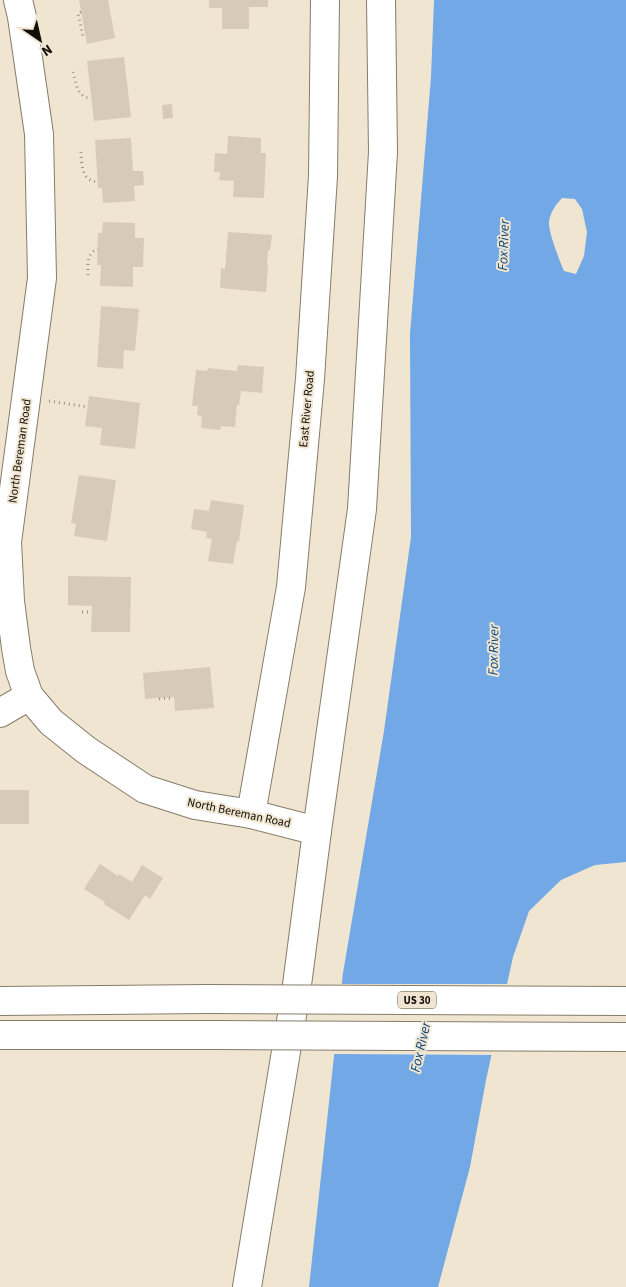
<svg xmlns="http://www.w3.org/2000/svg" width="626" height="1287" viewBox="0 0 626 1287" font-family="'Source Sans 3',sans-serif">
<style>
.water{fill:#71a8e5;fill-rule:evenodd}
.pier{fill:#f0e5d1}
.building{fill:#d7cbb8}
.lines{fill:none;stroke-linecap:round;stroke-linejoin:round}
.minor-casing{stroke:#867c6a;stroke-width:30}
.major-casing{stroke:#867c6a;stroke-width:30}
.path{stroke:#9a9283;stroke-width:3;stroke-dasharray:1 4;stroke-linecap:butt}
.minor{stroke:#fff;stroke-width:28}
.major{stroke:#fff;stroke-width:28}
.major-bridge-casing{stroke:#867c6a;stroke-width:30;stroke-linecap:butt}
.major-bridge{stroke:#fff;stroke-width:28}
.labels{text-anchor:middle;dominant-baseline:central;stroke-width:4;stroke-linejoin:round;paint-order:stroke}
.shield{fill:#f0e5d1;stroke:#544e44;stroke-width:1}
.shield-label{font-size:11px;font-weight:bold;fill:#110d07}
.street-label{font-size:12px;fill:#110d07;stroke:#f0e5d1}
.water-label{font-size:14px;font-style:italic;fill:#09467e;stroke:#f0e5d1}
</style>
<rect width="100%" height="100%" fill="#f0e5d1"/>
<path class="water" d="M434,0H626V862L595,865L561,880L529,911L513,957L486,1080L470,1167L438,1287H309L343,973L384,731L411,537L410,334L431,77ZM562,198L575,199L582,209L587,232L584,256L576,274L564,271C560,262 548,231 549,222C550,213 556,204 562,198Z"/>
<path class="pier" d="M339,984H510L494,1055L332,1054Z"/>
<g class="building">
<path d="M79,0H108L115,38L87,44Z"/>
<path d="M209,0H268V7H249V29H222V8H209Z"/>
<path d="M124,57L131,117L94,121L87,61Z"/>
<path d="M172,104L173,118L163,119L162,105Z"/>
<path d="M228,136L261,138V153H266L264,198L233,197L234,181L219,180L220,172H214L215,153L227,154Z"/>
<path d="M131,138L133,171H143L144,185L134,186L135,201L103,203L102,188H98L95,140Z"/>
<path d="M103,222L135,223V238H144L143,267H133V287L100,286L101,265H97L98,233H102Z"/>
<path d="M228,232L272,235L270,250H268L267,265H268L266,292L220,288L221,268L225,269Z"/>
<path d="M101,306L139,309L135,351L124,350L123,369L97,367Z"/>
<path d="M238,365L264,367L262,393L241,391L239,405H237L235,427L221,426L220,430L201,428L202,416L197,415L198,406H192L196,370L207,371L208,368L237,371Z"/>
<path d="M89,396L140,403L135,449L100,445L102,428L85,426Z"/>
<path d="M79,475L116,480L107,541L74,536L76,524L71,523Z"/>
<path d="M211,500L244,505L239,542L237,541L233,564L208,561L212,539L206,538L207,532L191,529L194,509L209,511Z"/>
<path d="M68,576L131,577L130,632H91L92,606L68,605Z"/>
<path d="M210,667L214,708L175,711L174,697L145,699L143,673Z"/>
<rect x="0" y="790" width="29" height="34"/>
<path d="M100,864L118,876L119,874L132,882L142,865L163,878L150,899L145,895L129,920L104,904L105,902L84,889Z"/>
</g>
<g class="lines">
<g class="minor-casing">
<g id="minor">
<path d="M18,0L22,17L39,134L42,278L7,542L10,601L16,648L20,671L29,696L51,722L86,750L145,789L195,805L251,814L317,831"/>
<path d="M0,713L29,696"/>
<path d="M251,814L291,587L310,379L323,176L325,0"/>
<path d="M247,1287L297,985L317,831L362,509L383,152L381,0"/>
</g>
</g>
<g class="major-casing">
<g id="major">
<path d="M0,1001L207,999"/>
<path d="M0,1035H218"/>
</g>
</g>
<g class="path">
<path d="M81,12L78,13L83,37"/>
<path d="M73,72C76,83 77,98 91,98"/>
<path d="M81,152C82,165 81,181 98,182"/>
<path d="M88,275C88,265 86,253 98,249"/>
<path d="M49,401L88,407"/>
<path d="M82,612H92"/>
<path d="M159,699L172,698V697"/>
</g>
<use href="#minor" class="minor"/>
<use href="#major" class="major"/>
<g class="major-bridge-casing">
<g id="major-bridge">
<path d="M207,999L626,1001"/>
<path d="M218,1035L626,1037"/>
</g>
</g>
<use href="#major-bridge" class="major-bridge"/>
</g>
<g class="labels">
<rect class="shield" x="398" y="991.5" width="38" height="17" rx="4"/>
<g class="shield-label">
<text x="417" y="1000">US 30</text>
</g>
<g class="street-label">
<text transform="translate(307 409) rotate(-85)">East River Road</text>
<text transform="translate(20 451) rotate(-82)">North Bereman Road</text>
<text transform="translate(239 813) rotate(12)">North Bereman Road</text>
</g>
<g class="water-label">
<text transform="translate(504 245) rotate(-88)">Fox River</text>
<text transform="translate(494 650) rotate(-89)">Fox River</text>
<text transform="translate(421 1047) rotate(-77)">Fox River</text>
</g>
</g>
<g transform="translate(40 40) rotate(146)" stroke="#f0e5d1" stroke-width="4" paint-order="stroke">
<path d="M0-4L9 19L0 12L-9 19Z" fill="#110d07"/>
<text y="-8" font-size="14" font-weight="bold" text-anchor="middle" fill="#110d07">N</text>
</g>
</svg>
